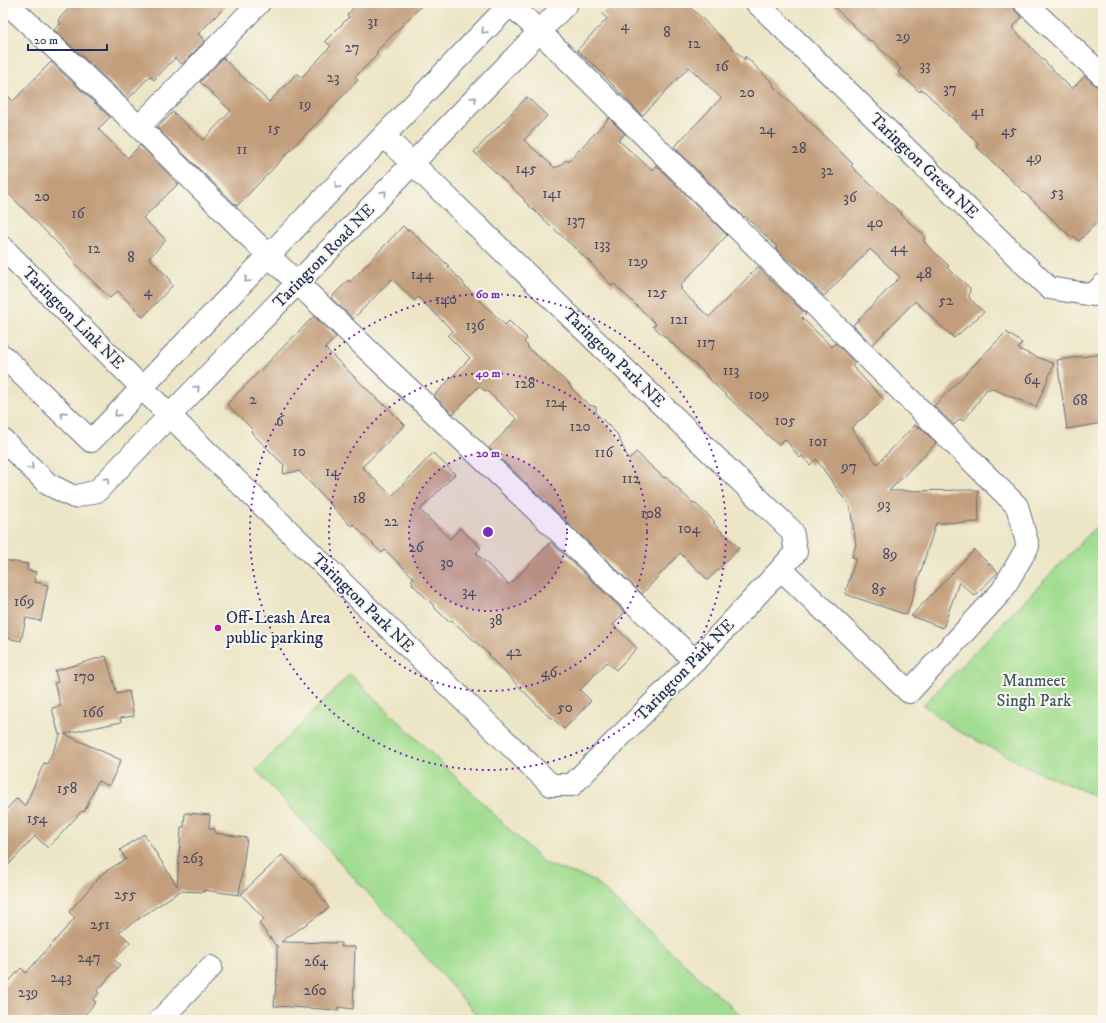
<svg xmlns="http://www.w3.org/2000/svg" width="1106" height="1023" viewBox="0 0 1106 1023" font-family="'IM FELL DW Pica',serif">
<style>
.green{fill:#a1dd90;stroke:#5e8677}
.building{fill:#c29e7c}
.lines{fill:none;stroke-linecap:round;stroke-linejoin:round}
.minor-casing{stroke:#646f82;stroke-width:24}
.minor{stroke:#fff;stroke-width:22}
.oneway{stroke:#8d97ae}
.ring{fill:none;stroke:#7b2cbf;stroke-width:2;stroke-dasharray:2 4}
.poi-dot{fill:#b5179e;stroke:#fbf7ec;stroke-width:1.5}
.labels{text-anchor:middle;dominant-baseline:central;stroke-width:4;stroke-linejoin:round;paint-order:stroke}
.number-label{font-size:15px;fill:#454b66}
.street-label{font-size:17px;fill:#1b2f5e;stroke:#fbf7ec}
.poi-label{font-size:17px;fill:#1b2f5e;stroke:#fbf7ec;text-anchor:start}
.park-label{font-size:17px;fill:#3c5a6a;stroke:#fbf7ec}
.centre{fill:#7b2cbf;stroke:#fbf7ec;stroke-width:2}
.ring-label{font-size:12px;text-anchor:middle;font-weight:bold;fill:#7b2cbf;stroke:#fbf7ec;stroke-width:4;stroke-linejoin:round;paint-order:stroke}
</style>
<rect width="100%" height="100%" fill="#fbf7ec"/>
<filter id="ink" filterUnits="userSpaceOnUse"><feTurbulence type="fractalNoise" baseFrequency=".025" numOctaves="2"/><feDisplacementMap in="SourceGraphic" scale="8" xChannelSelector="R" yChannelSelector="G"/><feConvolveMatrix kernelMatrix="1 2 1 2 8 2 1 2 1" color-interpolation-filters="sRGB"/></filter>
<filter id="wash" filterUnits="userSpaceOnUse"><feTurbulence type="fractalNoise" baseFrequency=".012" numOctaves="4" result="noise"/><feDisplacementMap in="SourceGraphic" scale="16" xChannelSelector="R" yChannelSelector="G"/><feGaussianBlur stdDeviation="0.9" result="paint"/><feColorMatrix in="noise" values="0 0 0 0 0 0 0 0 0 0 0 0 0 0 0 0 0 1.4 0 .05"/><feComposite in="paint" operator="in"/></filter>
<g filter="url(#wash)">
<rect width="100%" height="100%" fill="#ece5c6"/>
<g class="green">
<path d="M1103,520V799L1034,770L956,730L923,705Z"/>
<path d="M350,674L544,863L593,880L745,1020H481L436,968L256,770Z"/>
</g>
<g id="blocks">
<g class="building">
<path d="M74,3H229L198,34L205,41L182,64L175,58L154,80L150,76L128,99L54,30L61,23L58,20Z"/>
<path d="M358,3H424L376,52L378,54L355,77L358,80L237,206L157,128L173,112L203,140L231,111L200,82L223,58L269,102L297,73L301,78L331,46L325,41L349,17L347,15Z"/>
<path d="M614,3H686L745,60V56L774,84L773,86L853,164L851,166L902,214L901,215L924,235V242L949,266L947,268L970,288L969,298L984,312L954,338L915,301L872,345L853,325L900,277L870,249L824,296L776,249L777,247L745,216L744,217L674,147L721,98L689,67L642,116L597,68L577,50L607,19L603,14Z"/>
<path d="M830,3H1013V7L1016,12L1022,17L1012,28L1072,89L1085,76L1095,85L1103,88V216L1079,241L1073,236L1071,237L978,148L977,145L979,144L922,89L920,92L898,72L901,69L871,40L870,41Z"/>
<path d="M51,62L110,117L98,129L128,158L140,145L178,184L143,218L166,240L149,258L170,279L169,281L173,285L143,317L118,291L110,298L75,264L76,263L68,254L3,188V91L13,101Z"/>
<path d="M527,97L547,116L524,140L555,168L558,166L559,167L566,160L568,162L609,118L625,134L618,140L652,170L656,165L727,235L680,286L682,288L680,289L709,317L758,267L806,314L802,318L832,347L836,343L855,363L852,366L884,400L851,428L877,464L915,425L918,428L919,426L936,443L889,491L978,490L979,522L936,523L907,615L845,594L856,558L852,557L856,544L850,507L816,459L810,465L802,456L800,458L785,439L778,445L706,376L707,375L653,326L656,324L614,284L612,286L591,263L524,201L525,200L474,152Z"/>
<path d="M403,226L408,231L409,229L449,266L448,267L463,282L464,285L505,325L509,321L527,338L524,342L528,346L527,347L569,384L572,389L589,405L596,407V413L617,434L629,460L636,452L664,478L665,477L673,484L693,503L694,502L715,522L713,523L739,548L708,580L680,553L642,594L489,448L517,419L486,390L485,391L479,386L453,414L434,396L470,358L448,336L453,331L418,297L415,301L392,279L353,319L331,298L348,280L350,282Z"/>
<path d="M314,316L336,337L325,348L383,405L384,404L405,425L362,467L392,496L433,453L455,474L420,510L450,539L460,528L481,548L476,553L509,585L551,542L625,612L613,625L637,648L616,670L607,662L580,690L591,701L564,729L551,717L550,718L489,656L490,655L458,626L451,620L449,622L434,607V606L412,584L413,582L411,580L414,578L385,550L382,553L353,524L351,526L299,471L283,474L284,465L251,432L253,430L227,404Z"/>
<path d="M1006,332L1022,343L1018,349L1054,364L1036,407L991,388L989,390L987,389L964,421L960,419L954,425L934,406Z"/>
<path d="M1103,354V423L1067,429L1057,360Z"/>
<path d="M974,550L998,572L975,596L959,582L943,628L911,616Z"/>
<path d="M3,560L28,564L27,570L36,572L34,582L48,585L41,621L26,618L21,641L3,637Z"/>
<path d="M106,656L117,694L129,691L134,716L120,718L121,722L64,734L121,760L109,786L98,781L84,812L82,811L48,848L35,836L3,871V813L17,798L25,806L44,763L47,764L61,734L59,735L52,708L61,706L54,683L58,682L55,671Z"/>
<path d="M185,813L210,815L209,829H215V833L247,838L239,895L204,890V892L180,891L119,932L130,942L114,960L120,965L97,991L99,993L93,1000L96,1002L80,1020H3V988L21,968L26,973L75,918L69,912L103,873L126,859L120,850L144,834L177,886L181,827H184Z"/>
<path d="M282,855L311,885L312,884L329,908L281,942L341,943V947H355L353,1009L338,1007V1010L274,1006L277,976V945L276,946L259,923L264,919L241,894Z"/>
</g>
</g>
</g>
<g filter="url(#ink)">
<use href="#blocks" fill-opacity="0" stroke="#646f82" stroke-width="1"/>
<g class="lines">
<g class="minor-casing">
<g id="minor">
<path d="M7,3L139,127L269,256L695,661"/>
<path d="M757,3L1049,288L1093,295L1103,285"/>
<path d="M1025,3L1103,76"/>
<path d="M510,4L539,31L1017,506L1028,546L1002,591L909,692L781,569"/>
<path d="M139,127L259,3"/>
<path d="M3,248L170,416L551,785H572L695,661L781,569L796,552L792,531L384,136"/>
<path d="M3,356L91,441L511,3"/>
<path d="M3,440L48,484L74,497L97,491L567,3"/>
<path d="M160,1020L211,967"/>
</g>
</g>
<use href="#minor" class="minor"/>
</g>
<defs><path id="oneway-chevron" d="M-2-3.5L2.5 0L-2 3.5" fill="none" stroke-width="1.6" stroke-linecap="round" stroke-linejoin="round"/></defs>
<g class="oneway">
<use href="#oneway-chevron" transform="translate(484 31) rotate(134)"/>
<use href="#oneway-chevron" transform="translate(474 99) rotate(-46)"/>
<use href="#oneway-chevron" transform="translate(337 186) rotate(134)"/>
<use href="#oneway-chevron" transform="translate(384 193) rotate(-46)"/>
<use href="#oneway-chevron" transform="translate(247 280) rotate(134)"/>
<use href="#oneway-chevron" transform="translate(197 388) rotate(-46)"/>
<use href="#oneway-chevron" transform="translate(63 414) rotate(-136)"/>
<use href="#oneway-chevron" transform="translate(117 414) rotate(136)"/>
<use href="#oneway-chevron" transform="translate(31 467) rotate(44)"/>
<use href="#oneway-chevron" transform="translate(107 480) rotate(-46)"/>
</g>
</g>
<circle cx="488" cy="532" r="79" fill="#7b2cbf" fill-opacity=".12"/>
<g class="ring">
<circle cx="488" cy="532" r="79"/>
<circle cx="488" cy="532" r="159"/>
<circle cx="488" cy="532" r="238"/>
</g>
<circle class="poi-dot" cx="218" cy="628" r="4"/>
<g class="labels">
<g class="number-label">
<text x="373" y="21">31</text>
<text x="625" y="25">4</text>
<text x="667" y="32">8</text>
<text x="903" y="36">29</text>
<text x="694" y="43">12</text>
<text x="352" y="47">27</text>
<text x="925" y="65">33</text>
<text x="722" y="66">16</text>
<text x="333" y="77">23</text>
<text x="950" y="88">37</text>
<text x="747" y="92">20</text>
<text x="305" y="104">19</text>
<text x="978" y="111">41</text>
<text x="274" y="128">15</text>
<text x="767" y="129">24</text>
<text x="1009" y="130">45</text>
<text x="799" y="148">28</text>
<text x="242" y="149">11</text>
<text x="1034" y="157">49</text>
<text x="526" y="168">145</text>
<text x="827" y="170">32</text>
<text x="1057" y="192">53</text>
<text x="552" y="193">141</text>
<text x="42" y="196">20</text>
<text x="850" y="197">36</text>
<text x="78" y="213">16</text>
<text x="576" y="220">137</text>
<text x="875" y="222">40</text>
<text x="602" y="244">133</text>
<text x="899" y="247">44</text>
<text x="94" y="248">12</text>
<text x="131" y="257">8</text>
<text x="638" y="261">129</text>
<text x="924" y="273">48</text>
<text x="422" y="274">144</text>
<text x="148" y="291">4</text>
<text x="657" y="292">125</text>
<text x="446" y="299">140</text>
<text x="946" y="300">52</text>
<text x="679" y="319">121</text>
<text x="475" y="325">136</text>
<text x="706" y="342">117</text>
<text x="731" y="370">113</text>
<text x="1032" y="379">64</text>
<text x="525" y="383">128</text>
<text x="759" y="394">109</text>
<text x="253" y="399">2</text>
<text x="1080" y="400">68</text>
<text x="556" y="402">124</text>
<text x="785" y="420">105</text>
<text x="280" y="421">6</text>
<text x="580" y="426">120</text>
<text x="818" y="441">101</text>
<text x="299" y="451">10</text>
<text x="604" y="452">116</text>
<text x="849" y="466">97</text>
<text x="332" y="471">14</text>
<text x="631" y="478">112</text>
<text x="359" y="498">18</text>
<text x="884" y="504">93</text>
<text x="651" y="513">108</text>
<text x="391" y="521">22</text>
<text x="689" y="528">104</text>
<text x="416" y="547">26</text>
<text x="890" y="554">89</text>
<text x="447" y="562">30</text>
<text x="879" y="589">85</text>
<text x="469" y="591">34</text>
<text x="24" y="601">169</text>
<text x="496" y="620">38</text>
<text x="514" y="651">42</text>
<text x="549" y="672">46</text>
<text x="84" y="676">170</text>
<text x="565" y="707">50</text>
<text x="93" y="712">166</text>
<text x="67" y="788">158</text>
<text x="37" y="818">154</text>
<text x="193" y="858">263</text>
<text x="125" y="894">255</text>
<text x="100" y="924">251</text>
<text x="89" y="957">247</text>
<text x="316" y="961">264</text>
<text x="61" y="977">243</text>
<text x="315" y="990">260</text>
<text x="28" y="992">239</text>
</g>
<g class="street-label">
<text transform="translate(924 166) rotate(44)">Tarington Green NE</text>
<text transform="translate(324 256) rotate(-46)">Tarington Road NE</text>
<text transform="translate(73 318) rotate(45)">Tarington Link NE</text>
<text transform="translate(614 358) rotate(44)">Tarington Park NE</text>
<text transform="translate(363 603) rotate(44)">Tarington Park NE</text>
<text transform="translate(685 670) rotate(-46)">Tarington Park NE</text>
</g>
<g class="poi-label">
<text x="226" y="618">Off-Leash Area<tspan x="226" dy="20">public parking</tspan></text>
</g>
<g class="park-label">
<text x="1034" y="681">Manmeet<tspan x="1034" dy="20">Singh Park</tspan></text>
</g>
</g>
<circle cx="488" cy="532" r="6" class="centre"/>
<g class="ring-label">
<text x="488" y="298">60 m</text>
<text x="488" y="377">40 m</text>
<text x="488" y="457">20 m</text>
</g>
<rect width="1106" height="1023" fill="none" stroke="#fbf7ec" stroke-width="16"/>
<path d="M28 44v6h79v-6" fill="none" stroke="#1b2f5e" stroke-width="2"/>
<text x="34" y="44" font-size="12" fill="#1b2f5e" stroke="#fbf7ec" stroke-width="3" paint-order="stroke">20 m</text>
</svg>
